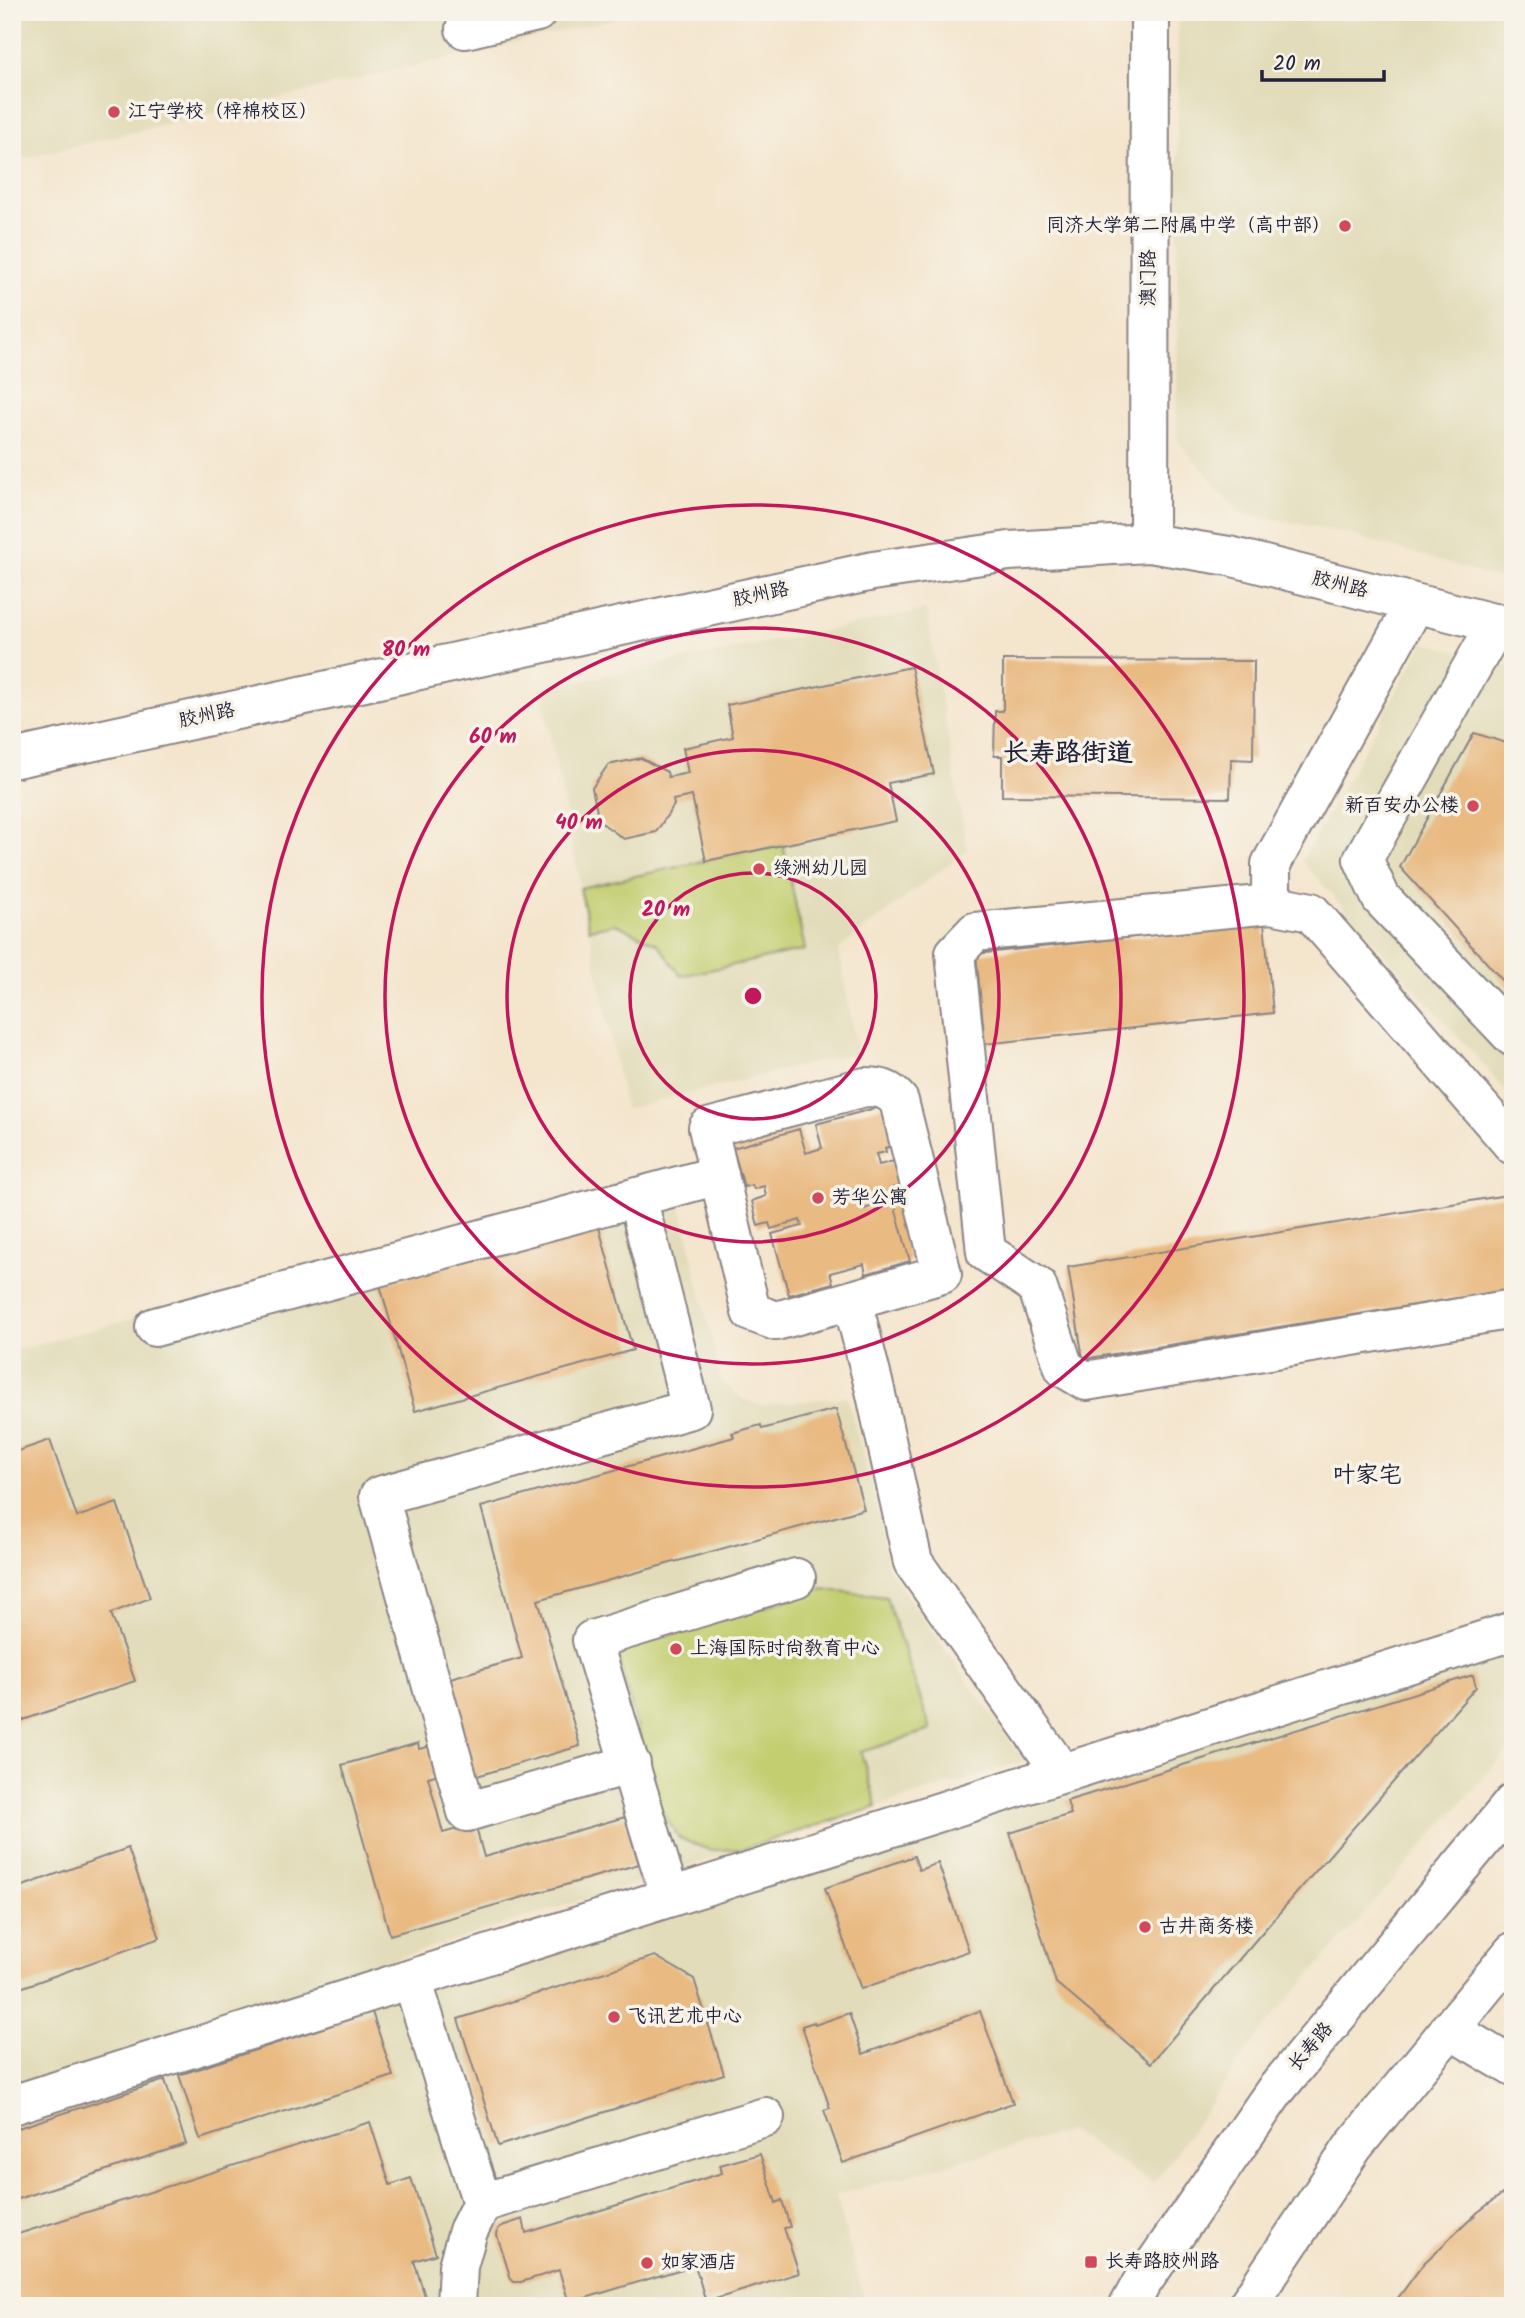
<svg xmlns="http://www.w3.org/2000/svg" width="1525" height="2318" viewBox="0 0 1525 2318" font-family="Kalam,'LXGW WenKai TC',sans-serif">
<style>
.built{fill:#e2dcba}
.green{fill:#c2ce70;stroke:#727856;stroke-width:2}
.building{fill:#e9ba82}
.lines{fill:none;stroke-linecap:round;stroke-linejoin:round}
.minor-casing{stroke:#8b8484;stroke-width:42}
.major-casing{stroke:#8b8484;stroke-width:42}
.minor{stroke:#fff;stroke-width:38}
.major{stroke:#fff;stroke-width:38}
.ring{fill:none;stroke:#c2185b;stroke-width:3.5}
.poi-dot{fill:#d1495b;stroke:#f7f3e8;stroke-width:2.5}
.labels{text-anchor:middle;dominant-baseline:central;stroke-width:7;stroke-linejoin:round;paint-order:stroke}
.poi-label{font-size:19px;fill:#22223b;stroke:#f7f3e8;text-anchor:start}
.street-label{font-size:19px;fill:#22223b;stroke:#f7f3e8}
.quarter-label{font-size:23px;fill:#22223b;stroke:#f7f3e8}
.district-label{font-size:26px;font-weight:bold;fill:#22223b;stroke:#f7f3e8}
.centre{fill:#c2185b;stroke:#f7f3e8;stroke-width:3.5}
.ring-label{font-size:21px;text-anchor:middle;font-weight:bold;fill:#c2185b;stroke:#f7f3e8;stroke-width:7;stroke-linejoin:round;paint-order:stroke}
</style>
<rect width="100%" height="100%" fill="#f7f3e8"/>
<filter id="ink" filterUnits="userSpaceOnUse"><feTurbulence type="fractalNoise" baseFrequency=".0143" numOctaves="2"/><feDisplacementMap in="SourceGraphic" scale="14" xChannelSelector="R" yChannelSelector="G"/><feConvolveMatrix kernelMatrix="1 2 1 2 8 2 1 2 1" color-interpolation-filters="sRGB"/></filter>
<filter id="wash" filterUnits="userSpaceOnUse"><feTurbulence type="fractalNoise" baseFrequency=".00686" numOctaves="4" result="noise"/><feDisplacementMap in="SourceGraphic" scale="28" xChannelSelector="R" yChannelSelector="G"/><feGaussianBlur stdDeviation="1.57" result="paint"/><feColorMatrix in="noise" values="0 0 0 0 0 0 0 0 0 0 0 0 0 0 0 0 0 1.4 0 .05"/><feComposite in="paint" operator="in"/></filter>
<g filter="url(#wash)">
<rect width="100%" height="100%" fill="#f4e5cd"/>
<g class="built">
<path d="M12,12H625L626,16L12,161Z"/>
<path d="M1178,12H1513V583L1348,534L1240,512L1177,440Z"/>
<path d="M926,610L967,850L839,949L857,1052L625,1109L541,689Z"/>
<path d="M1424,642L1513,668V1098L1302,861Z"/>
<path d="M678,1195L722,1383L742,1399L760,1405L847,1397L877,1506L888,1569L1024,1761L379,1964L385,1987L1513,1649V1744L1260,2032L1154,2184L1070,2131L836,2195L866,2306H12V1351L307,1272Z"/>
</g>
<g class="green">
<path d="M783,844L805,950L681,976L658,944L616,924L589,929L580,888Z"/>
<path d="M823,1589L886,1597L931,1730L861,1752L877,1807L742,1849L710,1850L680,1839L661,1811L616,1651Z"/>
</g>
<g id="blocks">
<g class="building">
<path d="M1003,660L1254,661L1253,760L1231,759L1230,798L1002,796V756H994L995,711H1003Z"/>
<path d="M911,667L934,774L888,783L896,821L706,861L692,796L673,800L674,805L656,832L624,839L599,821L592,788L608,765L641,758L667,772L668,777L688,773L683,748L733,737L727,705Z"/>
<path d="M1474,733L1513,745V992L1400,867Z"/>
<path d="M1264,923L1273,1013L985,1044L976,954Z"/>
<path d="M883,1106L894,1145L885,1148L886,1152L876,1154L879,1165L894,1161L900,1186L890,1189L891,1194L862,1202L864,1209L893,1200L910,1261L866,1274L864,1264L830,1273L833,1283L789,1295L772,1234L802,1226L800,1220L771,1229L769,1223L758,1226L752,1201L766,1196L764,1186L754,1189L752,1185L744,1187L733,1148L799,1129L806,1153L822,1148L816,1124Z"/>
<path d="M1513,1194V1289L1083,1359L1068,1267Z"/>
<path d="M598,1224L633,1350L415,1411L380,1285Z"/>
<path d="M836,1409L864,1509L538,1600L580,1746L470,1778L443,1680L522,1658L481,1507L734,1437L732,1433L761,1425L762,1429Z"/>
<path d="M50,1440L77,1517L117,1503L150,1598L111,1613L135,1681L12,1724V1453Z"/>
<path d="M1473,1675L1476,1687L1260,1935L1151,2063L1056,1983L1010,1833L1071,1814L1067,1801Z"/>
<path d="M418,1743L419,1749L435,1745L442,1773L428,1777L443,1833L475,1824L484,1857L625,1817L639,1864L390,1935L342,1765Z"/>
<path d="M128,1848L160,1938L12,1991V1890Z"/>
<path d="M914,1856L919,1870L938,1863L969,1951L861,1989L825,1888Z"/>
<path d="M655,1956L694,1979L724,2074L498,2146L458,2019Z"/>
<path d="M980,2011L1013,2103L843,2163L824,2110L830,2108L802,2026L814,2022L815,2025L849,2013L863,2054Z"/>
<path d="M372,2012L393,2076L200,2139L179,2075Z"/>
<path d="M165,2080L186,2144L12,2201V2130Z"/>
<path d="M370,2122L390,2185L411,2178L436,2254L414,2261L428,2306H12V2236Z"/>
<path d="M760,2154L776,2203L782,2200L790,2227L784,2228L799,2273L706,2302L695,2265L569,2303L559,2270L521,2282H514L511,2279L497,2235L498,2229L502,2226L523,2219L526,2233L722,2173L720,2165Z"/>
<path d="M1513,2186V2306H1392L1424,2263L1478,2212Z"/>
</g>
</g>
</g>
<g filter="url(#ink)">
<use href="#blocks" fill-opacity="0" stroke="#8b8484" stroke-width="2"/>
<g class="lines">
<g class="minor-casing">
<g id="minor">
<path d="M465,29L537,12"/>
<path d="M1149,543L1150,12"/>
<path d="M1497,623L1363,859L1381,898L1513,1037"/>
<path d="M12,759L873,571L1009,551L1149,543L1229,556L1513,628"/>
<path d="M1271,904V864L1415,604"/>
<path d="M1513,1145L1311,912L1271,904L975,932L955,953L986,1252L1037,1286L1064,1368L1086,1381L1513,1309"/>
<path d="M852,1300L776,1321L751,1312L708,1128L865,1087C880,1087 889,1089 899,1101L942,1274L852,1300L875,1390L913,1562L1062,1773"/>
<path d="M155,1327L719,1175"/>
<path d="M631,1764L467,1812L379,1496L691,1409L637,1197"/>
<path d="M670,1897L592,1640L796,1578"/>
<path d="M412,1979L482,2203L765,2117"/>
<path d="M1449,2029L1513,2067"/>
<path d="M12,2105L1513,1631"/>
<path d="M456,2306L458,2266L468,2231L482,2203"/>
</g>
</g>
<g class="major-casing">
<g id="major">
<path d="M1129,2306L1141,2284L1274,2092L1513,1803"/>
<path d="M1247,2306L1353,2147L1513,1952"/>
</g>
</g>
<use href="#minor" class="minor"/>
<use href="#major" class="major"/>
</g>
</g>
<g class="ring">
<circle cx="753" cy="996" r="123"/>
<circle cx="753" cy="996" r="246"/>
<circle cx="753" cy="996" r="368"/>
<circle cx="753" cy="996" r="491"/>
</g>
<g class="poi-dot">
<circle cx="114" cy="112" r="7"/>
<circle cx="1345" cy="226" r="7"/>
<circle cx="1473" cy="806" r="7"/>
<circle cx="759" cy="869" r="7"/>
<circle cx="818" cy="1198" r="7"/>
<circle cx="676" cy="1649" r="7"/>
<circle cx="1145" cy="1927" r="7"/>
<circle cx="614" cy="2017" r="7"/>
<rect x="1084" y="2255" width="14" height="14" rx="3.5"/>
<circle cx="647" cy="2263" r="7"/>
</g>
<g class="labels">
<g class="poi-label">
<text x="128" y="112">江宁学校（梓棉校区）</text>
<text x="1331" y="226" text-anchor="end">同济大学第二附属中学（高中部）</text>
<text x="1459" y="806" text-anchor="end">新百安办公楼</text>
<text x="773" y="869">绿洲幼儿园</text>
<text x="832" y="1198">芳华公寓</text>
<text x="690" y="1649">上海国际时尚教育中心</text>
<text x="1159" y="1927">古井商务楼</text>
<text x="628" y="2017">飞讯艺术中心</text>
<text x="1105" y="2262">长寿路胶州路</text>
<text x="661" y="2263">如家酒店</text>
</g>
<g class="street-label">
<text transform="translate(1149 278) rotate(-90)">澳门路</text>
<text transform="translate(1340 585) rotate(14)">胶州路</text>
<text transform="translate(761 595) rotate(-12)">胶州路</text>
<text transform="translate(207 716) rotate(-12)">胶州路</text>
<text transform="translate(1311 2047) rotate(-50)">长寿路</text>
</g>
<g class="quarter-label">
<text x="1367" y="1476">叶家宅</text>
</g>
<g class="district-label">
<text x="1068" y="754">长寿路街道</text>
</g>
</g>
<circle cx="753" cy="996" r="10" class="centre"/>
<g class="ring-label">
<text x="406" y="656">80 m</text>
<text x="493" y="743">60 m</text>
<text x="579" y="829">40 m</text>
<text x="666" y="916">20 m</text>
</g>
<rect width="1525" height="2318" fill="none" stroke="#f7f3e8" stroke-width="42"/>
<path d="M1262 70v10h122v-10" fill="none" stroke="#22223b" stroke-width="3.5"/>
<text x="1273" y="70" font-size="21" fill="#22223b" stroke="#f7f3e8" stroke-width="5" paint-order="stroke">20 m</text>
</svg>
